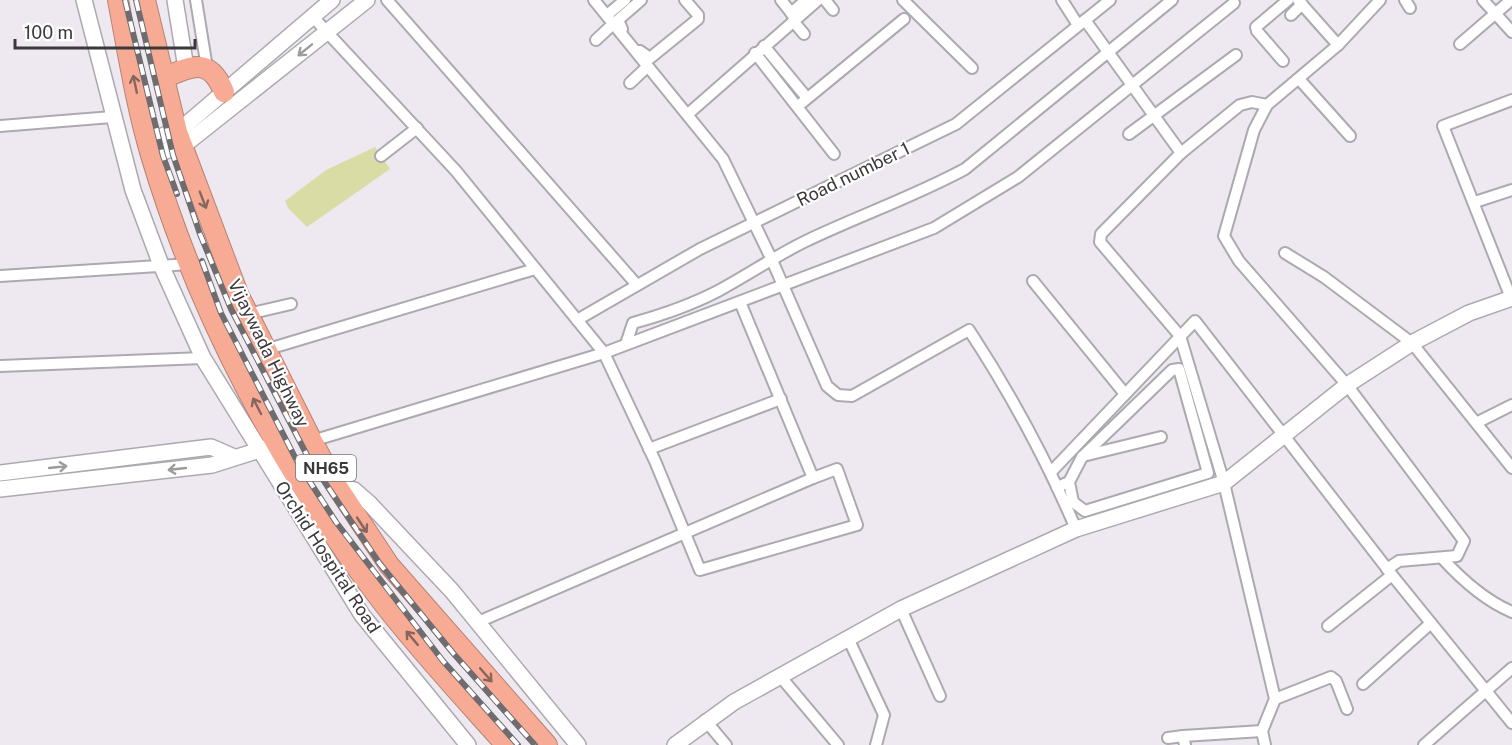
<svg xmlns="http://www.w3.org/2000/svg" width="1512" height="745" viewBox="0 0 1512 745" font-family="'Public Sans',sans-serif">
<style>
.green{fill:#d9dda5}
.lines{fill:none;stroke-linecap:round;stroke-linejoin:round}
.street-casing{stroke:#ada9b0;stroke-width:14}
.secondary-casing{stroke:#ada9b0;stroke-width:18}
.highway-casing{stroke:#b58375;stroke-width:22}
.street{stroke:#fff;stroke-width:10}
.secondary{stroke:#fff;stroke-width:15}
.highway{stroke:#f7ab94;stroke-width:20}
.rail-casing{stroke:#6f6c70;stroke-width:6}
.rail{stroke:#fff;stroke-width:4;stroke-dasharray:11;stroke-linecap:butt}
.oneway{stroke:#9c9c9d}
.oneway2{stroke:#86665f}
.labels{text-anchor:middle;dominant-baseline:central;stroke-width:4.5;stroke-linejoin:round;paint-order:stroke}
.shield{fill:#fff;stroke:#757476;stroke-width:1.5}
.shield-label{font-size:16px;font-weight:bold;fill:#3a383b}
.street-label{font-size:18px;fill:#3a383b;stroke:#fff}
</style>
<rect width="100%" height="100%" fill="#eee9f0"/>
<path class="green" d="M375,147L390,169L307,227L288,208L285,201L326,170Z"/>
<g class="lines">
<g class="street-casing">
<g id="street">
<path d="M196,0L207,68"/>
<path d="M387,0L637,285"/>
<path d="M594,0L723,159L771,258L827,386L838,395L852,396L969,330C1011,394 1046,459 1076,529"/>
<path d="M781,0L796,19"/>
<path d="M825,0L833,10"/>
<path d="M903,0L972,68"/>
<path d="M1062,0L1078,25"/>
<path d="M1298,0L1338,45"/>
<path d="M1380,0L1338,45L1267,105L1254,130L1224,236L1239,261L1347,385L1464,541L1457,556L1399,561L1387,569"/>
<path d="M1405,0L1410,8"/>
<path d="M1483,0L1512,32"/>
<path d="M791,13L806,0"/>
<path d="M607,15L625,0"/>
<path d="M1291,15L1302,4"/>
<path d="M313,17L456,171L604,353L655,461L700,570L857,525L837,469L813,478L740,302"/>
<path d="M1085,20L1181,153"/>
<path d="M793,21L804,34"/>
<path d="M622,29L618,20L641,0"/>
<path d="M596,40L613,24"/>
<path d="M1460,44L1511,0"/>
<path d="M764,46L807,98"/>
<path d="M640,51L650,58L698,19V15L685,0"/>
<path d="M755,53L834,154"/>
<path d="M1283,61L1257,31L1256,27L1288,0"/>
<path d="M1299,79L1350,136"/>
<path d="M630,83L647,67"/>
<path d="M798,106L904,19"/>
<path d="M688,114L818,0"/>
<path d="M0,126L112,117"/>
<path d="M1129,134L1236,55"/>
<path d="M381,156L417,128"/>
<path d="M1475,202L1512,190"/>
<path d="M1285,253L1324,277L1412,343L1512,468"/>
<path d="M0,276L190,264"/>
<path d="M1033,281L1125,394"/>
<path d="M1511,298L1443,126L1512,100"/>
<path d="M248,314L291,304"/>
<path d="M577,320L700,249L956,124L1110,0"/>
<path d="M626,344L633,323C662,315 691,305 718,291C748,275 775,256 806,241C858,216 913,197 965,169L1172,0"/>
<path d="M265,350L535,269"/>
<path d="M0,366L203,358"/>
<path d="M1478,422L1512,405"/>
<path d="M312,441L604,353L934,228L1018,177L1234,3"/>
<path d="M649,449L781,399"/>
<path d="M1083,456L1161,437"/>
<path d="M1051,472L1195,321L1392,575L1512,723"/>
<path d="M1057,487L1069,482L1082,457L1172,370L1179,369L1208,473L1085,511L1073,502L1069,482"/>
<path d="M1442,558C1462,580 1484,600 1512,612"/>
<path d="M901,609L940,696"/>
<path d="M478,622L813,478"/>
<path d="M1328,626L1392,575"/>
<path d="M848,638L884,715L876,745"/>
<path d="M780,676L838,745"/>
<path d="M1363,684L1431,623"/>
<path d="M1275,699L1331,677L1336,681L1347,709"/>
<path d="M705,720L726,745"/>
<path d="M1168,738L1183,736"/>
<path d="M1185,745L1183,736L1262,731"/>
<path d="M1265,745L1262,731L1275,699L1224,483L1180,336L1100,242L1101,234L1181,153L1240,105L1252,102L1267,105"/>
<path d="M1424,745L1512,668"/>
</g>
</g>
<g class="secondary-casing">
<g id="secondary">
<path d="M84,0L133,190L161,265L203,358L362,615L468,745"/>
<path d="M175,0L186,68"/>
<path d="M147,142L182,128L332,0"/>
<path d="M151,157L188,142L367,0"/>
<path d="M0,473L211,447L234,457"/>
<path d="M336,485L354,490L369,503L452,591L578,745"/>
<path d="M0,489L212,465L266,448"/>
<path d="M675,745L734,702L901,609L1076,529L1224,483L1347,385L1412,343L1469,313L1512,298"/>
</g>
</g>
<g class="highway-casing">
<g id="highway">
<path d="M118,0C128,52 136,105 151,155C198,314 283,474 384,604C422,653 465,699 506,745"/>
<path d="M145,0L177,132L238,294L312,441L336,485L389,565L547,745"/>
<path d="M164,78C192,65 210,57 224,92"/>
</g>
</g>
<use href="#street" class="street"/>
<use href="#secondary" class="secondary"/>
<use href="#highway" class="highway"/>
<g class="rail-casing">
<g id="rail">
<path d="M125,0L163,156L177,194"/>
<path d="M136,0L173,155L200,234L231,309L309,459L380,564L453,653L535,745"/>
<path d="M202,261L221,313L299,465L336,522L443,661L518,745"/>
</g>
</g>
<use href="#rail" class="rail"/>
</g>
<defs><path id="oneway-shaft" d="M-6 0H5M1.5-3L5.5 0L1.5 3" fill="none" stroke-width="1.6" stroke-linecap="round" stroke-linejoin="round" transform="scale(1.5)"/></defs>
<g class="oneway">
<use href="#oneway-shaft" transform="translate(305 50) rotate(141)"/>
<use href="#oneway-shaft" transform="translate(58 467) rotate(-6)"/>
<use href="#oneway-shaft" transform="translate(177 469) rotate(174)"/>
</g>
<g class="oneway2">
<use href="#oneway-shaft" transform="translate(135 84) rotate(-102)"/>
<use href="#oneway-shaft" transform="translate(203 200) rotate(69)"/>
<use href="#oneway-shaft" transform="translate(257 406) rotate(-117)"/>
<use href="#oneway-shaft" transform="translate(362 525) rotate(56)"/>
<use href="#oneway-shaft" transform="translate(412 638) rotate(-130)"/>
<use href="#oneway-shaft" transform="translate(486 675) rotate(49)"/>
</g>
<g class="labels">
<rect class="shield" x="296" y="455" width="60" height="26" rx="4.5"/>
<g class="shield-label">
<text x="326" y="468">NH65</text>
</g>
<g class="street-label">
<text transform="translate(853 174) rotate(-26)">Road number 1</text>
<text transform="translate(269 353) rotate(64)">Vijaywada Highway</text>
<text transform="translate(328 557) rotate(57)">Orchid Hospital Road</text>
</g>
</g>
<path d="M15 39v9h180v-9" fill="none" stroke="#3a383b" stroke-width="3"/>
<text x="24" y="39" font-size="18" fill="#3a383b" stroke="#ffffff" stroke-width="4.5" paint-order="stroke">100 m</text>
</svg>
